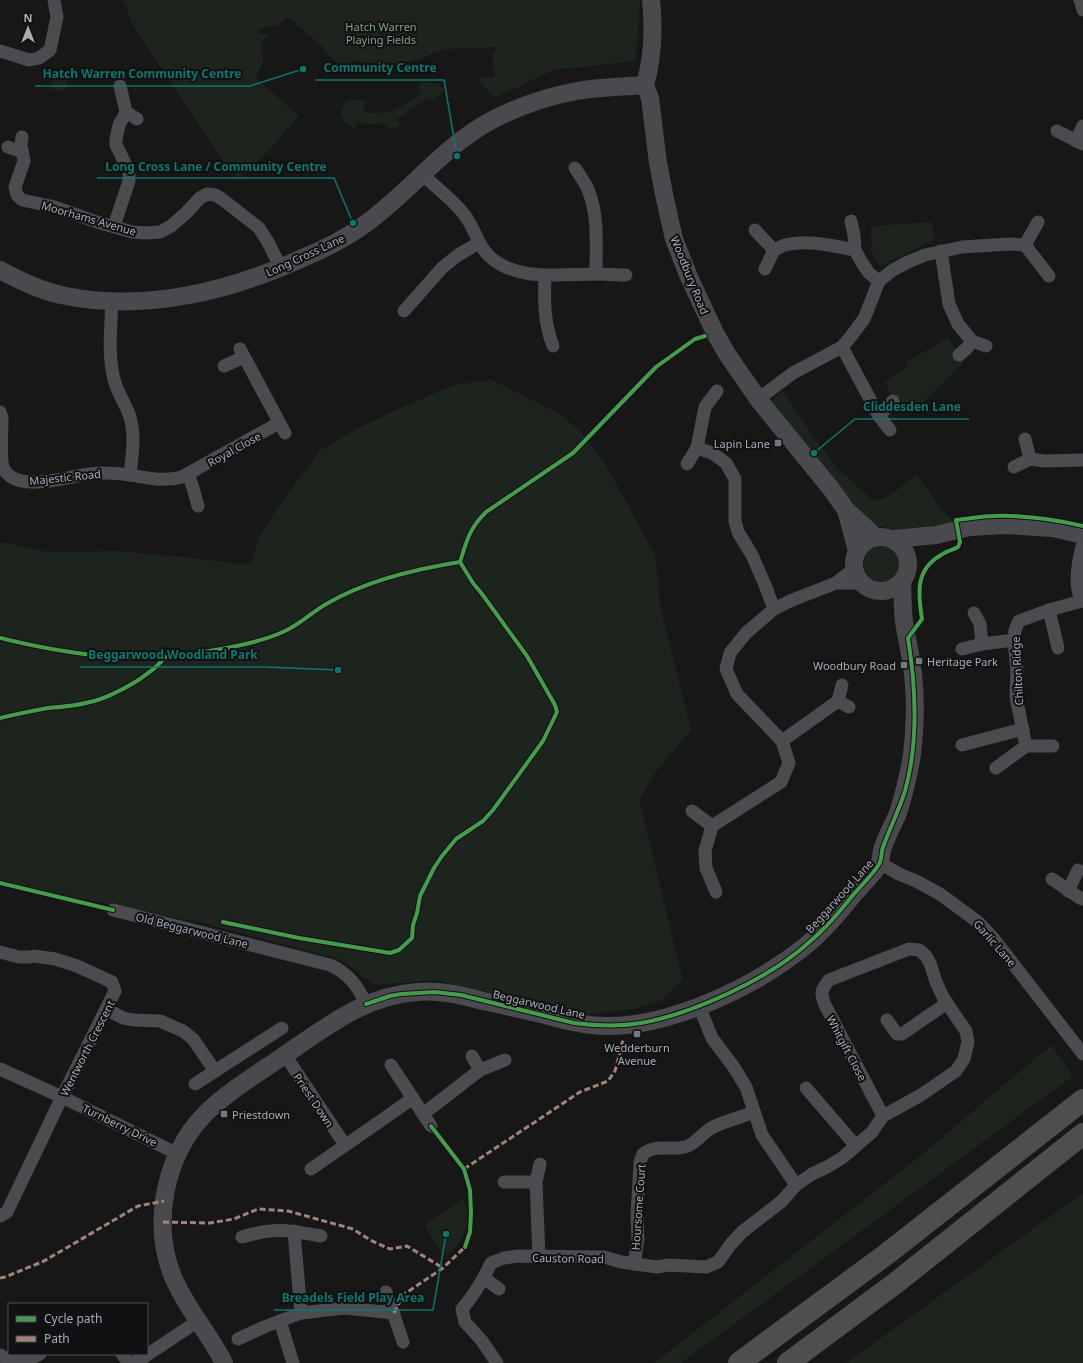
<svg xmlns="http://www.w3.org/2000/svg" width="1083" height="1363" viewBox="0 0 1083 1363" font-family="'Noto Sans',sans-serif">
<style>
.green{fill:#1d241e}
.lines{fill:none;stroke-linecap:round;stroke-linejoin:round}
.street{stroke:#4b4c50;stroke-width:13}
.secondary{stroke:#4a4a4e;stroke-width:18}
.highway{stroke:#4e4e51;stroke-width:22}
.quiet{stroke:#a18479;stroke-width:3;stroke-dasharray:6 3;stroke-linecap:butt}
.cycleway-casing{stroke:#111113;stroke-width:6}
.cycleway{stroke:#469c4c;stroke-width:4}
.poi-dot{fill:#757880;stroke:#111113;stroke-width:1.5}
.labels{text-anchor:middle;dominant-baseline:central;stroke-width:4;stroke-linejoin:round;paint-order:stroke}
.park-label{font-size:11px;fill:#7fa381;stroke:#111113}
.street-label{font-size:11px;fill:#a8adb8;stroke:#111113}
.poi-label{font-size:11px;fill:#a8adb8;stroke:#111113;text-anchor:end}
.leader{fill:none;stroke:#0f766e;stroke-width:1.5}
.callout-dot{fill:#0f766e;stroke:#111113;stroke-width:1.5}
.callout-label{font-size:12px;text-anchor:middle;font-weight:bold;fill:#0f766e;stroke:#111113;stroke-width:4;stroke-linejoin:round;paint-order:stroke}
</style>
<rect width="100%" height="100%" fill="#171717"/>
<g class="green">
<path d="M123,0H640L636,61L554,70L496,97L490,93L477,78L495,77C493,66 490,55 498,47L445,49L414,61L380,65L355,61L346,71L323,51L325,49L288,17L280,25L259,28V34H269L263,41L261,49L263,61L256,78L299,116L266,153L240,178L228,168L133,25Z"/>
<path d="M55,73L67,77V86L62,92L50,88Z"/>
<path d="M423,82L437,83L444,90L433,101L429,98L397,119L400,126L390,129L386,123L368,124L357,122L355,129C347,124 337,116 343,106C343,106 346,101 346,101C351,98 360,100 366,101L363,111C385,118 404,106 421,93L418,87Z"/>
<path d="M932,222L934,240L880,266C869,256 872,240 871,226Z"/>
<path d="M948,338L964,362L917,408L895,402L885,382L906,368L908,361Z"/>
<path d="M492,380L560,414L580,431L605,463L655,555L661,610L691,730L655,773L639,800L683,980L662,1000L634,1009L590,1014L527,1001L435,980L375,985L339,959L203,923L52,893L0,881V543H8L48,552L116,551L183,557L250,565L260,536L276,510L320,450L361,427L400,408L454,385Z"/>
<path d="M783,391L813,436L837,468L870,498L877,500L884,498L893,493L917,475L940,507L955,523L899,531L871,523L850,506L770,402Z"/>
<circle cx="882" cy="564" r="18"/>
<path d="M1051,1045L1073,1076L681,1363H654L924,1153Z"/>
<path d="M1083,1193V1363H846Z"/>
<path d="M463,1199C464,1202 466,1205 467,1208C471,1224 459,1251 443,1256L425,1225Z"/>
</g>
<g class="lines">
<g class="street">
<path d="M1080,0L1083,10"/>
<path d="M0,51L29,60L39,58L50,50L57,17L54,0"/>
<path d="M120,86L126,112L137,119"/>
<path d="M1057,131L1083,144"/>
<path d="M22,137L21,145L24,161L15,187L17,195L22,200L55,207L97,222L132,232L146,233L160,232L171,226L186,213L200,198L207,194L215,195L222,199L259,228L268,242L281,268"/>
<path d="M1076,141L1083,126"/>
<path d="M8,147L22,152"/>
<path d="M575,168C579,174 583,180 587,187C599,214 596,245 596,274"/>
<path d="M422,174C435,187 457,203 466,217C475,230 478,245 489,256C516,282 562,274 596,274C606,274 616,275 626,275"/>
<path d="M851,221L854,235L855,250L862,263L869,273L879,281"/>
<path d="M1038,222L1025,245L1049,276"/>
<path d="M114,226L129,181V172L127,167L116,145V140L119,125L126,112"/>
<path d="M755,230L774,250L765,269"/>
<path d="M774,250C777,249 781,246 785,245C807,239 834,246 855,250"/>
<path d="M941,251L949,304L958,324L972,341L986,346"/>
<path d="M545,276C544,300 544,323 553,346"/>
<path d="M404,311L442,268L458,255L479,243"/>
<path d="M842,347L879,416L890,430"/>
<path d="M240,349L285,433"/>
<path d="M959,355L967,348L972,341"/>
<path d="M224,366L244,357"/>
<path d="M758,399L793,373L842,347L852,335L864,319L879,281L893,270L908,262L925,255L962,247L1010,244L1025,245"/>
<path d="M0,412L2,418C2,430 0,457 3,467C15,495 68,476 90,474C103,472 116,473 130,475C132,456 136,433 129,414C124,401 115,389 113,375C108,351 111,325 112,301"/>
<path d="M879,416L893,401"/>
<path d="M697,448L712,453L726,463L735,479V521L738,532L752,555L765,585L774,609"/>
<path d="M1030,459L1044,461L1083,460"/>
<path d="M687,464L697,448L705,407L717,391"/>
<path d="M1014,467L1030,459L1025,439"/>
<path d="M188,474L193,488L198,506"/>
<path d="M130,475C147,478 164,482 182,477L279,423"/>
<path d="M1083,543C1079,557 1072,589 1083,601"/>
<path d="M836,583H862"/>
<path d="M1049,610L1058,648"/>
<path d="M974,613L980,624L982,644"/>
<path d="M962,649L982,644L1014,640"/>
<path d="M842,685L838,701L849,707"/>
<path d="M782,741L838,701"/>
<path d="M962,745L1023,729"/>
<path d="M1026,746L1016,697L1017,671L1014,640L1015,630L1019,621L1049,610L1082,601"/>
<path d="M996,768L1026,746H1053"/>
<path d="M692,811L712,826L705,851L706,868L716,892"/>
<path d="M712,826L781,782L789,763L782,741L737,694L726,669L730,653L746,633L774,609L790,601L836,583L854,569"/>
<path d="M880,863L899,874L916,881L940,894L978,922L993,938L1083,1054"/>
<path d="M1052,879L1080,898L1083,899"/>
<path d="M1068,891L1078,870"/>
<path d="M113,910L330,965C348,973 358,986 366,1004"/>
<path d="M0,952L19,957H30L34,956L55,959L77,966L112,982L115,991L62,1097L7,1212L0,1216"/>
<path d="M699,1006L712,1038L733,1066L746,1087L762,1135L796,1185"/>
<path d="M106,1009L123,1018L133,1020L160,1021L183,1031L193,1039L215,1071"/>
<path d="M887,1020L897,1034H902L947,1003"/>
<path d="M285,1055L345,1145"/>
<path d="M472,1056L480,1070"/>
<path d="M391,1065L431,1126"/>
<path d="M0,1069L62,1097L178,1154"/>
<path d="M195,1084L282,1028"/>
<path d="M806,1088L856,1146"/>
<path d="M423,1114L480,1070L505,1060"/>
<path d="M311,1169L379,1122L413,1098"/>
<path d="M504,1182H536"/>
<path d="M294,1231L301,1313"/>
<path d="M242,1237C274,1227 288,1230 321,1236"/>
<path d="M539,1257L536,1182L540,1164"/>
<path d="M634,1264L638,1239L637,1216L640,1162L643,1154C657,1143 670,1151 685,1147C696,1144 703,1132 713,1127C726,1121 741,1117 754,1112"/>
<path d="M484,1278L499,1289"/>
<path d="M386,1292L403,1342"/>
<path d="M280,1321L293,1363"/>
<path d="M238,1339L264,1327L301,1313L344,1308L394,1313"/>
<path d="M122,1354L129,1363"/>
<path d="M0,1355C12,1363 27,1362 40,1354"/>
<path d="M135,1363L198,1321"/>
<path d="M497,1363L482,1341L465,1322L462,1309C474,1295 483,1280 491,1263L504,1258L518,1256L604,1257L621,1262L657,1267L669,1265L706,1267L718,1262L731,1244L742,1232L782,1201L796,1185L812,1174L827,1167L842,1158L872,1132L883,1116L921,1095L956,1071L964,1059L968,1042L966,1031L944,999L936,982L930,963L926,956L919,950L909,949L829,980C821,990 820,993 825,1005L883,1116"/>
</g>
<g class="secondary">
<path d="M651,0C654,29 653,57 645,85L650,98L658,163L665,199L674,239L689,277L715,333L727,354L758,399L832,490L846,510L876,537"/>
<path d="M0,270C21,281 43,292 66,296C146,312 231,291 305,257C324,249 344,239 361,227C409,194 444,144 496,118C522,105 549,96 577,91C599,87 622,87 645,85"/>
<path d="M846,510L857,551"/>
<circle cx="881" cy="564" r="27"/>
<path d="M894,539L936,535L970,527L1004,525L1053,528L1083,535"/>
<path d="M224,1363C209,1333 186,1308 173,1277C151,1223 165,1155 205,1114C228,1091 259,1073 286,1054C328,1026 364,996 417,992C440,990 461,995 483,1001C503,1005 522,1010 542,1014C563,1020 585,1026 608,1026C672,1026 754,987 804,947C823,932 839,913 854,894C860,887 877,870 880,863C880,862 882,851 882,850C886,837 893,825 898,813C904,794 909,774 912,754C915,728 916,700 913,674C911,658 908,643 905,628C902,613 903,596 902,581"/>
</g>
<g class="highway">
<path d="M739,1363L888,1253L1083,1100"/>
<path d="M788,1363L897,1282L1083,1134"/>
</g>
<g class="quiet">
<path d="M464,1169L580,1092L608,1081L615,1071L623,1040"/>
<path d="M163,1222L210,1223L234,1219L258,1209L288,1211L353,1229L370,1240L390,1249L407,1246L443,1268"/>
<path d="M0,1278L5,1277L44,1261L138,1206L164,1201"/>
<path d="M394,1313L403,1295L443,1268L465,1247"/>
</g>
<g class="cycleway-casing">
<g id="cycleway">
<path d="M0,638C53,651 110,661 164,657C179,656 194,653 209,651C235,647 262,642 285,631C301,624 313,611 328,603C368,580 415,569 460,562"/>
<path d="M0,718C16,714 32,711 48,708C62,707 76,706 90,702C108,698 124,689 140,679C149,672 159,667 164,657"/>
<path d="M0,883L113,910"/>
<path d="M223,922L299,938L390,953L399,950L412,938L413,925L417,913L420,896L434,868L442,856L456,839L483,821L493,810L543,741L557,712L555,705L527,656L482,594L473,583L460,562C467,540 469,529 486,512L573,453L656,367L695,339L705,336"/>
<path d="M366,1004L390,996L401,994L435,992L461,995L574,1023C597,1026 618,1027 641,1023C692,1014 766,980 806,945C824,930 839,913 853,895C859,888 878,869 880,862C882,858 881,852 883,847C890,828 899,810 905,791C919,741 916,688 908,638L922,619C918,593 915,570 941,555C946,551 953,550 958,547L960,542L956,520C969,519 981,516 993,516C1024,515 1054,519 1083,526"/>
<path d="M431,1126L464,1169L470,1190L471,1213L470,1232L465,1247"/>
</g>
</g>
<use href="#cycleway" class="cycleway"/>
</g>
<g class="poi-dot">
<rect x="774" y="439" width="8" height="8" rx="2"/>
<rect x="915" y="657" width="8" height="8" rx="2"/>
<rect x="900" y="661" width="8" height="8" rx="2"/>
<rect x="633" y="1030" width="8" height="8" rx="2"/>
<rect x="220" y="1110" width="8" height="8" rx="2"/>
</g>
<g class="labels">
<g class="park-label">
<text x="381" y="26">Hatch Warren<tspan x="381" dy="13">Playing Fields</tspan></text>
</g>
<g class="street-label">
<text transform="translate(89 218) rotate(16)">Moorhams Avenue</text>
<text transform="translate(305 255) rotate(-25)">Long Cross Lane</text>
<text transform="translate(690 275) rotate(68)">Woodbury Road</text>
<text transform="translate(234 449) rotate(-29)">Royal Close</text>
<text transform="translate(65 477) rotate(-6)">Majestic Road</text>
<text transform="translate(1017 671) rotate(-93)">Chilton Ridge</text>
<text transform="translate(839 896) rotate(-48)">Beggarwood Lane</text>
<text transform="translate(192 930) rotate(14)">Old Beggarwood Lane</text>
<text transform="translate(995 943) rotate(49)">Garlic Lane</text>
<text transform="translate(539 1004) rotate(13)">Beggarwood Lane</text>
<text transform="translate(87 1048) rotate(-63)">Wentworth Crescent</text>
<text transform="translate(847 1048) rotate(62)">Whitgift Close</text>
<text transform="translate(314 1100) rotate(56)">Priest Down</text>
<text transform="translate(120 1125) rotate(26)">Turnberry Drive</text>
<text transform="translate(638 1207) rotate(-86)">Hoursome Court</text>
<text transform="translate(568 1258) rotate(1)">Causton Road</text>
</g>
<g class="poi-label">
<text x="770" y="443">Lapin Lane</text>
<text x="927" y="661" text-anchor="start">Heritage Park</text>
<text x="896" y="665">Woodbury Road</text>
<text x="637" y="1047" text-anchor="middle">Wedderburn<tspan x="637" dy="13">Avenue</tspan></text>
<text x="232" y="1114" text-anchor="start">Priestdown</text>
</g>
</g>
<path class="leader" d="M457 156L444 80H315M303 69L250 86H35M353 223L334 178H97M814 453L855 419H969M338 670L265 667H80M446 1234L433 1310H274"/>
<g class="callout-dot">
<circle cx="457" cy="156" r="4"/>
<circle cx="303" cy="69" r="4"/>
<circle cx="353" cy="223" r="4"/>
<circle cx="814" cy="453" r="4"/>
<circle cx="338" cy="670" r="4"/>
<circle cx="446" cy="1234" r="4"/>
</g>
<g class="callout-label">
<text x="380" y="72">Community Centre</text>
<text x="142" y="78">Hatch Warren Community Centre</text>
<text x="216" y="171">Long Cross Lane / Community Centre</text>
<text x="912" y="411">Cliddesden Lane</text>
<text x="173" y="659">Beggarwood Woodland Park</text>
<text x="353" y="1302">Breadels Field Play Area</text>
</g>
<rect x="8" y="1303" width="140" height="52" fill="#111113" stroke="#4d4f55"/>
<rect x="16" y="1316" width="20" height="6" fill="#469c4c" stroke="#4d4f55"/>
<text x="44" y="1323" font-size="12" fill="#a8adb8">Cycle path</text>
<rect x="16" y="1336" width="20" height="6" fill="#a18479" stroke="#4d4f55"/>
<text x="44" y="1343" font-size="12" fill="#a8adb8">Path</text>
<g transform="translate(28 28)" stroke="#111113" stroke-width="3" paint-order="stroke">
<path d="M0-3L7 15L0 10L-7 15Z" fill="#a8adb8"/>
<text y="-6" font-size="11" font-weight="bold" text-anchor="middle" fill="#a8adb8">N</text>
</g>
</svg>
